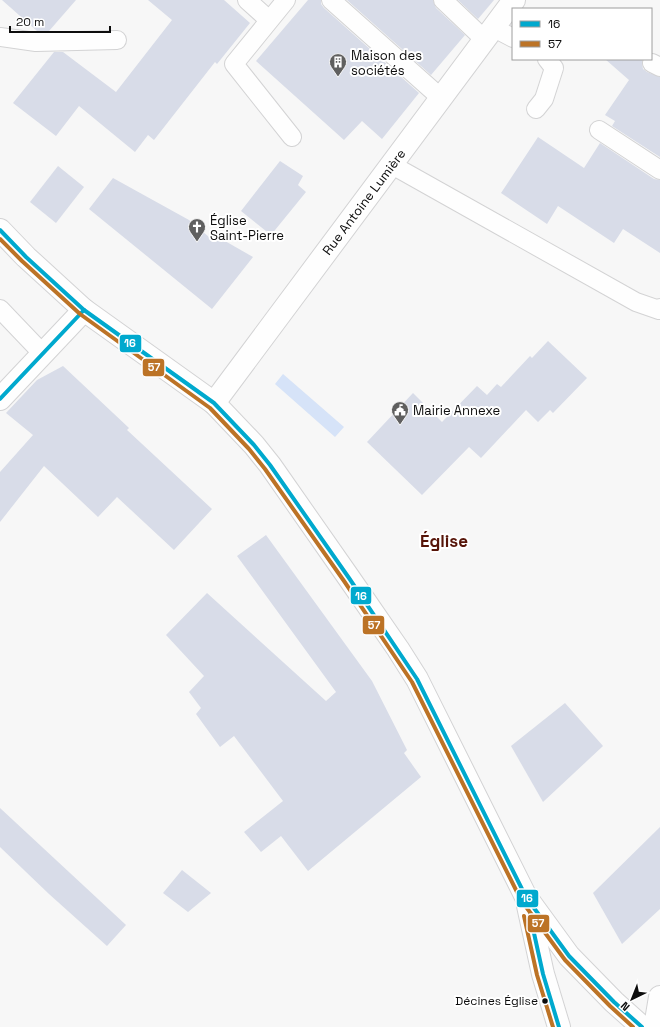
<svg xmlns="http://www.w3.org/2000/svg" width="660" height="1027" viewBox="0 0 660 1027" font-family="'Space Grotesk',sans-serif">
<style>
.water{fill:#d6e3f8}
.building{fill:#d8dce8}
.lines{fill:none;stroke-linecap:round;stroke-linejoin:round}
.lane-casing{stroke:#d3d3d4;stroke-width:20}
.street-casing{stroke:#d3d3d4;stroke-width:24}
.secondary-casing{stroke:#d3d3d4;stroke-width:24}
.lane{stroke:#fefefe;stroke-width:18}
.street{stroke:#fefefe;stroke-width:22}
.secondary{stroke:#fefefe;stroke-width:22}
.bus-1-casing{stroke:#fff;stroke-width:7}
.bus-2-casing{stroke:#fff;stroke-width:7}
.bus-1{stroke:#00a9ce;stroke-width:4}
.bus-2{stroke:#bc7326;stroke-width:4}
.bus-dot{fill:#0d0d0d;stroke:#fff;stroke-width:1.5}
.labels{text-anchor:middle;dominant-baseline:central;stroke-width:4;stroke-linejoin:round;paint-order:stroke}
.bus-label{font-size:12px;fill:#0d0d0d;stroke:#fff;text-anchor:end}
.poi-label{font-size:13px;fill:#0d0d0d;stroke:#fff;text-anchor:start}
.street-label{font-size:13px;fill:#0d0d0d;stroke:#fff}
.district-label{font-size:17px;font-weight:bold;fill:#571509;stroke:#fff}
.line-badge{stroke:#fff;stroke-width:1.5}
.badge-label{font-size:11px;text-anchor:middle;font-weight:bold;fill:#fff}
</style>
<rect width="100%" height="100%" fill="#f7f7f7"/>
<path class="water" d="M283,374L344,427L335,437L275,384Z"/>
<g class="building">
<path d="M2,0H76L49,31H37Z"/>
<path d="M148,0H224L250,23L217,64L215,62L154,140L148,135L135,152L79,106L56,136L13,103L54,52H63L116,92L172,20Z"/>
<path d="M308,0H321V4L324,8L419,93L382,139L362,121L344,140L256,61Z"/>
<path d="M347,0H433L436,8L465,35L431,75Z"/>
<path d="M458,0H494L478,19Z"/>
<path d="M605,59H642V64L643,69L647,72L660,77V157L612,126L615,121L605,115L629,80Z"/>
<path d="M538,137L584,168L600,143L654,179L660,180V253L623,229L614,243L558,206L547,224L501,193Z"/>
<path d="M280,161L303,176L298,185L306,192L271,235L241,211Z"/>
<path d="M58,166L84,187L56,223L30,202Z"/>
<path d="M113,178L189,220L209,237L211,233L253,257L212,309L89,209Z"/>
<path d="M548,341L587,378L553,413L550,410L538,422L526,410L481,458L469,447L422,495L367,442L413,393L442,422L477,386L487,395L497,384L501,387L530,356L532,358Z"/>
<path d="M63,366L129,428L127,430L212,509L174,550L117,497L98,517L44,466L0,522V472L33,435L6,413L37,380Z"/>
<path d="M266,535L372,681L407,750L404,753L421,777L308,871L281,836L261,852L244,832L283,801L234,736L220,747L196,714L201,708L189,692L204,676L166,635L207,593L326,701L336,692L237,556Z"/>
<path d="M565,703L603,746L543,802L511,746Z"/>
<path d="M0,808L126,925L107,946L49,894L0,847Z"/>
<path d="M660,827V909L622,944L593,893Z"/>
<path d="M182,870L211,893L188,912L163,893Z"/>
</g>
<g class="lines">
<g class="lane-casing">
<g id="lane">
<path d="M247,0L269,20"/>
<path d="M286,0L234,64L292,137"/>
<path d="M331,0L441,98"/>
<path d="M443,0L485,40"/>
<path d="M494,28L513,38"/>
<path d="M0,37L36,42L117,40"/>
<path d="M652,63L660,67"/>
<path d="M536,109L544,99L554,68L547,59"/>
<path d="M599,130L660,170"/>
<path d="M392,165L636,302L659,310L660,308"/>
<path d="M0,309L43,354"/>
</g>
</g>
<g class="street-casing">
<g id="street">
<path d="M0,399L84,310"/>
<path d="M214,403L514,0"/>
<path d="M655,1027L660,997"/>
</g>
</g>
<g class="secondary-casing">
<g id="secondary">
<path d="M0,230L26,257L84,310L214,403L254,445L270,465L349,578L398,649L417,679L526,897L569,956L614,1002L642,1027"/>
<path d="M528,906L543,974L559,1027"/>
</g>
</g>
<use href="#lane" class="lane"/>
<use href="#street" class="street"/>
<use href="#secondary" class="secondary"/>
<g class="bus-1-casing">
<g id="bus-1">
<path d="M0,230L26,257L84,310L214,403L254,445L270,465L349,578L417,679L526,897L569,956L614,1002L642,1027"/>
<path d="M0,399L84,310"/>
<path d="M530,915L543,974L559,1027"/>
</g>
</g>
<g class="bus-2-casing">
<g id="bus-2">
<path d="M0,239L22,261L80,314L210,408L249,449L265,469L344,581L412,682L521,900L565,960L610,1006L633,1027"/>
<path d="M524,916L537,975L553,1027"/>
</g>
</g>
<use href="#bus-1" class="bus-1"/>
<use href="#bus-2" class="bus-2"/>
</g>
<defs>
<g id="building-pin" transform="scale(0.9)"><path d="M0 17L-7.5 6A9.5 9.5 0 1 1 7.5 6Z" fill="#5f5f5f" stroke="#fff"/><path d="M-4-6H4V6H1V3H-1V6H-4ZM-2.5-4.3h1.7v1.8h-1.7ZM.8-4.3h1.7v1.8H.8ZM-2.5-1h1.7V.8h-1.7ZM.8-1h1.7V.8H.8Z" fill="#fff"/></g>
<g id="church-pin" transform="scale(0.9)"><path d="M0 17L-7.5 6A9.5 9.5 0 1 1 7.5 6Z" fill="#5f5f5f" stroke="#fff"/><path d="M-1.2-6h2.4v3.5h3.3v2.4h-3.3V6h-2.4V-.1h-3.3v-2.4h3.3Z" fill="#fff"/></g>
<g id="civic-pin" transform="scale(0.9)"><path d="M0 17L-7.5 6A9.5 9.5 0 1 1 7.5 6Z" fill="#5f5f5f" stroke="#fff"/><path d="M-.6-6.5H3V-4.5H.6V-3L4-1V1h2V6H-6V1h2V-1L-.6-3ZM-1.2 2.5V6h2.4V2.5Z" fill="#fff"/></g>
</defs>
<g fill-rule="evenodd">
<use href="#building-pin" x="338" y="62"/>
<use href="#church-pin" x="197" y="227"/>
<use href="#civic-pin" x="400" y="410"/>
</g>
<circle class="bus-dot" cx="545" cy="1001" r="3.5"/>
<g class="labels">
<g class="bus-label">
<text x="538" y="1001">Décines Église</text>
</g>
<g class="poi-label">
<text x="351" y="55">Maison des<tspan x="351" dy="15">sociétés</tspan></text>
<text x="210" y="220">Église<tspan x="210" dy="15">Saint-Pierre</tspan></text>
<text x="413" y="410">Mairie Annexe</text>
</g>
<g class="street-label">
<text transform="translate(364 202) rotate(-53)">Rue Antoine Lumière</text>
</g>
<g class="district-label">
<text x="444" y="541">Église</text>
</g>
</g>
<g class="line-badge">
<rect x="119" y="334" width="23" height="19" rx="4" fill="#00a9ce"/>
<rect x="142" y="358" width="23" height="19" rx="4" fill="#bc7326"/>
<rect x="350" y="586" width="22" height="19" rx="4" fill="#00a9ce"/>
<rect x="362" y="615" width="23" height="20" rx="4" fill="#bc7326"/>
<rect x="516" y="889" width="23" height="19" rx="4" fill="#00a9ce"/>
<rect x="527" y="914" width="23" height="19" rx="4" fill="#bc7326"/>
</g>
<g class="badge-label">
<text x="130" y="347">16</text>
<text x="154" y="371">57</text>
<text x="361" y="600">16</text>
<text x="374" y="629">57</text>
<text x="527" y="902">16</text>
<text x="538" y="927">57</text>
</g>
<rect x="512" y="8" width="140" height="52" fill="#ffffff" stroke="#9e9e9e"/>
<rect x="520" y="21" width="20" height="6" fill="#00a9ce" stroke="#9e9e9e"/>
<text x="548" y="28" font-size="12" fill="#0d0d0d">16</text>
<rect x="520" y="41" width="20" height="6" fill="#bc7326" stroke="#9e9e9e"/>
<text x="548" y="48" font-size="12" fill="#0d0d0d">57</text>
<g transform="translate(632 999) rotate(223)" stroke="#ffffff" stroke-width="3" paint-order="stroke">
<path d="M0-3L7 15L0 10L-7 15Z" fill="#0d0d0d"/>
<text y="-6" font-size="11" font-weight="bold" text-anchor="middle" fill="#0d0d0d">N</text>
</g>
<path d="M10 26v6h100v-6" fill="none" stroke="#0d0d0d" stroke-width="2"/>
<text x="16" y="26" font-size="12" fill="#0d0d0d" stroke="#ffffff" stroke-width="3" paint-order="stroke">20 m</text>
</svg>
